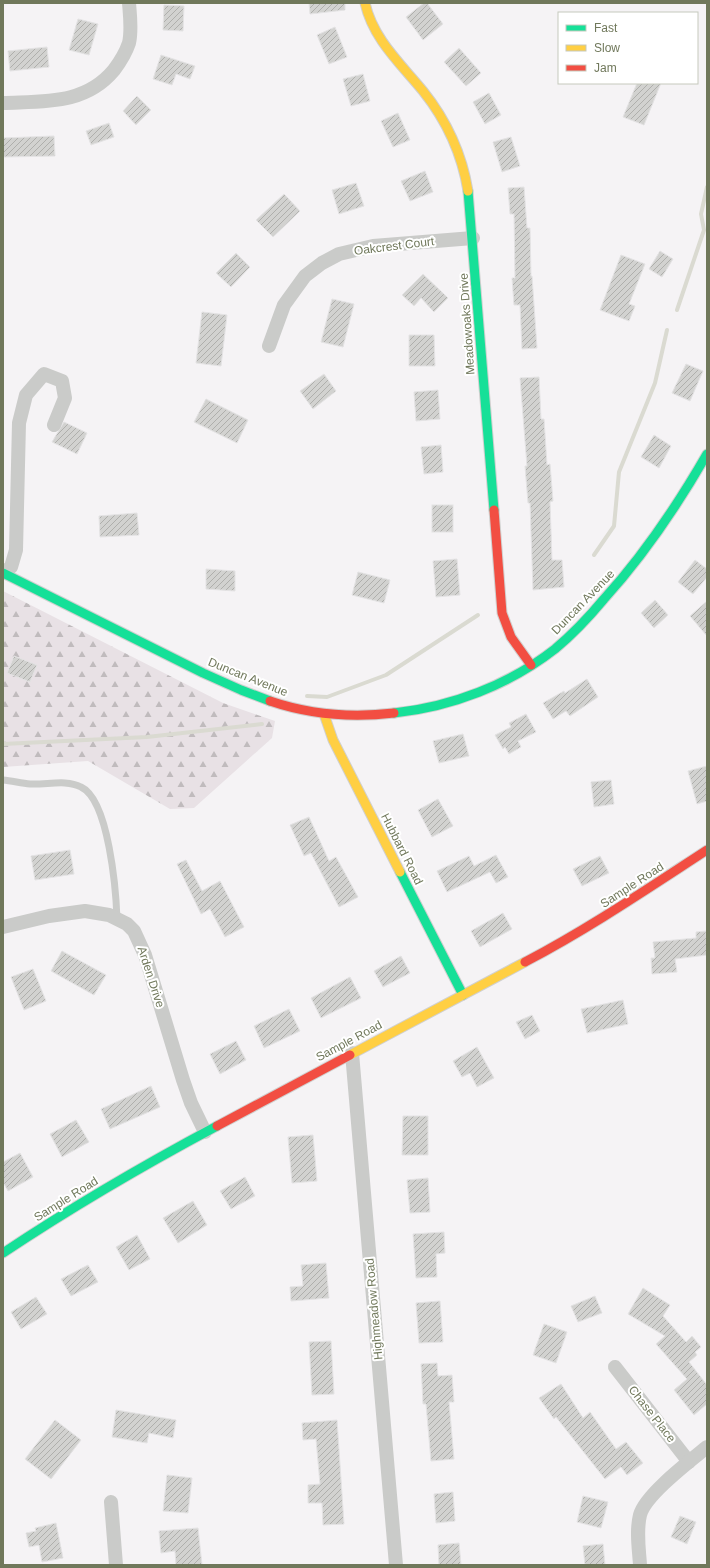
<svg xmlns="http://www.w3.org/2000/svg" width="710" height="1568" viewBox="0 0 710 1568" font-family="Arial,sans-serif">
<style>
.forest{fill:url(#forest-firs)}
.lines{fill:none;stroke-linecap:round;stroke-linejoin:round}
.stream{stroke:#dadad1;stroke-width:4}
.building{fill:url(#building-hatch);stroke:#e4e3e4}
.fast-casing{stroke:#d0d0cf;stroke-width:11}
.slow-casing{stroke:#d0d0cf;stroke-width:11}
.jam-casing{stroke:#d0d0cf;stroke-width:11}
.lane{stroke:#cacbc9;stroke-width:7}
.street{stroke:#cacbc9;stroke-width:14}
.fast{stroke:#16e098;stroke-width:9}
.slow{stroke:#ffcf43;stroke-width:9}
.jam{stroke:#f24e42;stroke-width:9}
.labels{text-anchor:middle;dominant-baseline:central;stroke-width:4;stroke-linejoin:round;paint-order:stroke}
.street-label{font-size:12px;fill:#70785b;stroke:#fff}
</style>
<defs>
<pattern id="forest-firs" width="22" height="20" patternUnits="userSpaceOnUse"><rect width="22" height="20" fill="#e8e1e5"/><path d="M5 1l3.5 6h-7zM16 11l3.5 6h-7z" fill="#c0bbbd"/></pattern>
<pattern id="building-hatch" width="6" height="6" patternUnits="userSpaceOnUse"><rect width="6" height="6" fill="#d2d2d0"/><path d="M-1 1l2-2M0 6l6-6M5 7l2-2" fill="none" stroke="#afafac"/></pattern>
</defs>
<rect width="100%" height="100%" fill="#f5f3f5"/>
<path class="forest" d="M3,591L223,703L275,721L272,738L194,808L170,809L88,761L3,767Z"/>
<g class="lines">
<g class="stream">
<path d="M677,310L704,230L701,214L707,187"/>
<path d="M594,555L614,526L619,472L655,383L667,330"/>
<path d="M307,696L327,697L386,675L478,615"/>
<path d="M3,744L147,737L262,724"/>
</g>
</g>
<g class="building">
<path d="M309,3H345V10L310,14Z"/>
<path d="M424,3H427L443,24L423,40L406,17Z"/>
<path d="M164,5L184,6L183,31L163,30Z"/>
<path d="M78,19L98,24L89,55L69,50Z"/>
<path d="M335,27L347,57L329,64L317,35Z"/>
<path d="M47,47L49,67L10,71L8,51Z"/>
<path d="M459,48L481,73L466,86L444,62Z"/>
<path d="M161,55L195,66L190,79L176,74L172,85L153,79Z"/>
<path d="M363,74L370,101L351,106L343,79Z"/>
<path d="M637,83H661L644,125L623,117Z"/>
<path d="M489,93L501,115L485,124L473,102Z"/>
<path d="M137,96L151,110L136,125L123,111Z"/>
<path d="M398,113L410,140L393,147L381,121Z"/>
<path d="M109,123L114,137L91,145L86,131Z"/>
<path d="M54,136L55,156L3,157V138Z"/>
<path d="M511,137L520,166L502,172L493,142Z"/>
<path d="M425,171L433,192L410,201L401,181Z"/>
<path d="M356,183L364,206L339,214L332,190Z"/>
<path d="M524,187L527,228H530L531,276H532L537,348L522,349L520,305H514L512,278H515L514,214H510L508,188Z"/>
<path d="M284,194L300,211L273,237L256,220Z"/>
<path d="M660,251L673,259L662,277L649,269Z"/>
<path d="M236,253L250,267L231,287L216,273Z"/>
<path d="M621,255L645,264L629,304L635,306L629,321L600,310Z"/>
<path d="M423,274L448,298L434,312L421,298L414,306L402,295Z"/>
<path d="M332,299L354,304L343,347L321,342Z"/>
<path d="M202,312L227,315L221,366L196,363Z"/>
<path d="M409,335H434L435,366H409Z"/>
<path d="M686,364L703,371L690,401L672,393Z"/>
<path d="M324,374L336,391L313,409L300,391Z"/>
<path d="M539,377L541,419H544L547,465L550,464L553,501L550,502L552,560H562L564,587L533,590L530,503H528L525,466H527L520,378Z"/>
<path d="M438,390L440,419L416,421L414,392Z"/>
<path d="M206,399L248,420L237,443L194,422Z"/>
<path d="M64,422L87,433L77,454L52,442Z"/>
<path d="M654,435L671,446L659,468L641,457Z"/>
<path d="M441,445L443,472L424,474L421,447Z"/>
<rect x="432" y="505" width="21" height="27"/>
<path d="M137,513L139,535L100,537L99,516Z"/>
<path d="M457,559L460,595L436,597L433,561Z"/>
<path d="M695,560L707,569V577L693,594L678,582Z"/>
<path d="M206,569L235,571V591L206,589Z"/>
<path d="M358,572L390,580L384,603L352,595Z"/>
<path d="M655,600L668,615L654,628L641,613Z"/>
<path d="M707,601V636L690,616Z"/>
<path d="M14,656L37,665L30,682L7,673Z"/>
<path d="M587,679L598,697L570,716L566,711L553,719L543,703L564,691L565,693Z"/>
<path d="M526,714L536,732L518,741L521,747L509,754L505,747L503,749L495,735L511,727L509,723Z"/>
<path d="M463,734L469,756L439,763L433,741Z"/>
<path d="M707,766V801L697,804L688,771Z"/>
<path d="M611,780L614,804L594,807L591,782Z"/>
<path d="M438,799L453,826L432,837L418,810Z"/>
<path d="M309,817L329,861L336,857L358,897L339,907L311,853L304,856L290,825Z"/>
<path d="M70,850L74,874L35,880L31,856Z"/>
<path d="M496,855L508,877L496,883L490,872L447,892L437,871L469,856L474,866Z"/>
<path d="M600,856L609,873L582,886L573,869Z"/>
<path d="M186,860L202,891L220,881L244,927L225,937L210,909L201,914L177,864Z"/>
<path d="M503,913L512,929L480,947L471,931Z"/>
<path d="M706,931L707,955L675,959L677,972L652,974L651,958H655L653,942L696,938V932Z"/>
<path d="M62,951L106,975L94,995L51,971Z"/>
<path d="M401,956L410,973L383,987L374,971Z"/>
<path d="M33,969L46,1001L24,1010L11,977Z"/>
<path d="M350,977L361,998L321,1018L311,998Z"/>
<path d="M623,1000L628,1024L587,1033L581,1009Z"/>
<path d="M289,1009L300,1031L264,1048L254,1026Z"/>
<path d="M532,1015L540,1031L525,1039L516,1022Z"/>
<path d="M236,1041L246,1060L220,1074L210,1054Z"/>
<path d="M477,1047L494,1078L477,1087L470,1073L462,1077L453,1061Z"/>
<path d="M151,1086L160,1107L110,1129L101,1109Z"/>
<path d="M403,1116H428V1155H402Z"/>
<path d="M76,1120L89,1142L62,1157L50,1134Z"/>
<path d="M313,1135L317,1181L292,1183L288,1137Z"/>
<path d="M20,1153L33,1177L8,1191L3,1182V1162Z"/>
<path d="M245,1177L255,1196L231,1209L220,1191Z"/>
<path d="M428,1178L430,1212L410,1213L407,1180Z"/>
<path d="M193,1201L207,1225L178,1243L163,1218Z"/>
<path d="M444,1232L445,1253L436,1254L437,1277L416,1278L413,1234Z"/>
<path d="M137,1235L150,1259L129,1270L116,1247Z"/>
<path d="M326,1263L329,1298L291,1301L290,1287L303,1286L301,1265Z"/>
<path d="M88,1265L98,1282L71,1296L61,1279Z"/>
<path d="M643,1288L670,1305L663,1316L686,1342L692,1336L701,1347L695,1352L697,1355L689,1362L707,1385V1404L694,1415L674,1390L687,1379L656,1344L665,1336L628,1314Z"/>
<path d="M595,1296L602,1313L578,1322L571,1306Z"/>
<path d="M36,1297L47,1314L21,1329L11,1312Z"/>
<path d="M440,1301L443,1342L419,1343L416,1303Z"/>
<path d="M544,1324L567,1332L556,1363L533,1355Z"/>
<path d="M331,1341L334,1394L312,1395L309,1342Z"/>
<path d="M437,1363L438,1376L452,1375L454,1402H449L454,1459L431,1461L426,1404H423L421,1364Z"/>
<path d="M561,1384L583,1418L590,1412L616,1449L626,1442L643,1463L627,1475L621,1467L605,1479L556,1417L554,1419L539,1398Z"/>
<path d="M116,1410L176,1420L173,1438L149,1433L147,1443L112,1437Z"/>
<path d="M55,1420L81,1440L51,1479L25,1459Z"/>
<path d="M337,1420L344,1524L323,1525L322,1503H308V1485L320,1484L316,1439L303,1440L302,1423Z"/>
<path d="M167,1475L192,1478L188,1513L163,1511Z"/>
<path d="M453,1492L455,1521L436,1523L434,1494Z"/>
<path d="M583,1496L608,1502L601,1528L577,1522Z"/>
<path d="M680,1516L696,1522L687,1544L671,1537Z"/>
<path d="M56,1523L63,1558L42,1562L39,1545L29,1547L26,1533L36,1531L35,1528Z"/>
<path d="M198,1528L202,1565H176L175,1551L161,1553L159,1531Z"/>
<path d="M459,1543L461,1565H439L438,1545Z"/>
<path d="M603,1544L605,1565H585L583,1546Z"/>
</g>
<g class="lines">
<g class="fast-casing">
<g id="fast">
<path d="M468,191L494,510"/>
<path d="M3,573L203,673L241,690L270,701"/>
<path d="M394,713C451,707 509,685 555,649C573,634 589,617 604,599C644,555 677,506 707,454"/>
<path d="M400,872L463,995"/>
<path d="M3,1253C72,1207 144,1165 217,1126"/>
</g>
</g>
<g class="slow-casing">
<g id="slow">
<path d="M365,3C373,39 401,64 423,91C447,121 462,154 468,191"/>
<path d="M324,714L333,740L400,872"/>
<path d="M350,1055L525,962"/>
</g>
</g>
<g class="jam-casing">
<g id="jam">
<path d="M494,510L502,613L511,637L531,665"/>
<path d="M270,701C311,715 351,718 394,713"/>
<path d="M525,962C588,929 647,889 707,850"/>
<path d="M217,1126L350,1055"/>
</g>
</g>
<path class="lane" d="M3,780C12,781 21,783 30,784C47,785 66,779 81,787C109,800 116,891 117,919"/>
<g class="street">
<path d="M3,103C44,101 85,105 114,70C120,62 126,52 129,43C132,30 130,16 129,3"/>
<path d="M269,346L284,305L305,276L322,263L339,254L373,246L473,238"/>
<path d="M3,573L11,567L16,550L19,423L26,395L44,374L62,381L65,398L54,425"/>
<path d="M3,927L49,916L85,911L109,915L127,924L134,931L145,955L183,1080L191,1103L205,1132"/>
<path d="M352,1053L396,1565"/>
<path d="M615,1367L689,1462"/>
<path d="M111,1502L116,1565"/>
<path d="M640,1565C639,1549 636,1531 640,1515C645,1495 690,1461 707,1447"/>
</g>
<use href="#fast" class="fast"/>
<use href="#slow" class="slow"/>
<use href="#jam" class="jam"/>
</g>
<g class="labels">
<g class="street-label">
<text transform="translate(394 246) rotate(-7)">Oakcrest Court</text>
<text transform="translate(467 324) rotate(-94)">Meadowoaks Drive</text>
<text transform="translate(583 602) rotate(-46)">Duncan Avenue</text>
<text transform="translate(248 677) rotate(22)">Duncan Avenue</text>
<text transform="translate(402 849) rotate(63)">Hubbard Road</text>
<text transform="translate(632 885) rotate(-33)">Sample Road</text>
<text transform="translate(151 977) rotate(72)">Arden Drive</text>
<text transform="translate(349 1041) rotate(-28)">Sample Road</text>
<text transform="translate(66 1199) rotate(-32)">Sample Road</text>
<text transform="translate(374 1309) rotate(-95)">Highmeadow Road</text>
<text transform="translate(652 1414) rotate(52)">Chase Place</text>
</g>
</g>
<rect width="710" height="1568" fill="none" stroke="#70785b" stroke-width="8"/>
<rect x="558" y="12" width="140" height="72" fill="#ffffff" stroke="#c6c9bd"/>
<rect x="566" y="25" width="20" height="6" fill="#16e098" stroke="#c6c9bd"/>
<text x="594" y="32" font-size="12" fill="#70785b">Fast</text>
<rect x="566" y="45" width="20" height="6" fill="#ffcf43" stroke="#c6c9bd"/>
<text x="594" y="52" font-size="12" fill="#70785b">Slow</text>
<rect x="566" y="65" width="20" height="6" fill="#f24e42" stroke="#c6c9bd"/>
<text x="594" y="72" font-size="12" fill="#70785b">Jam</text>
</svg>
